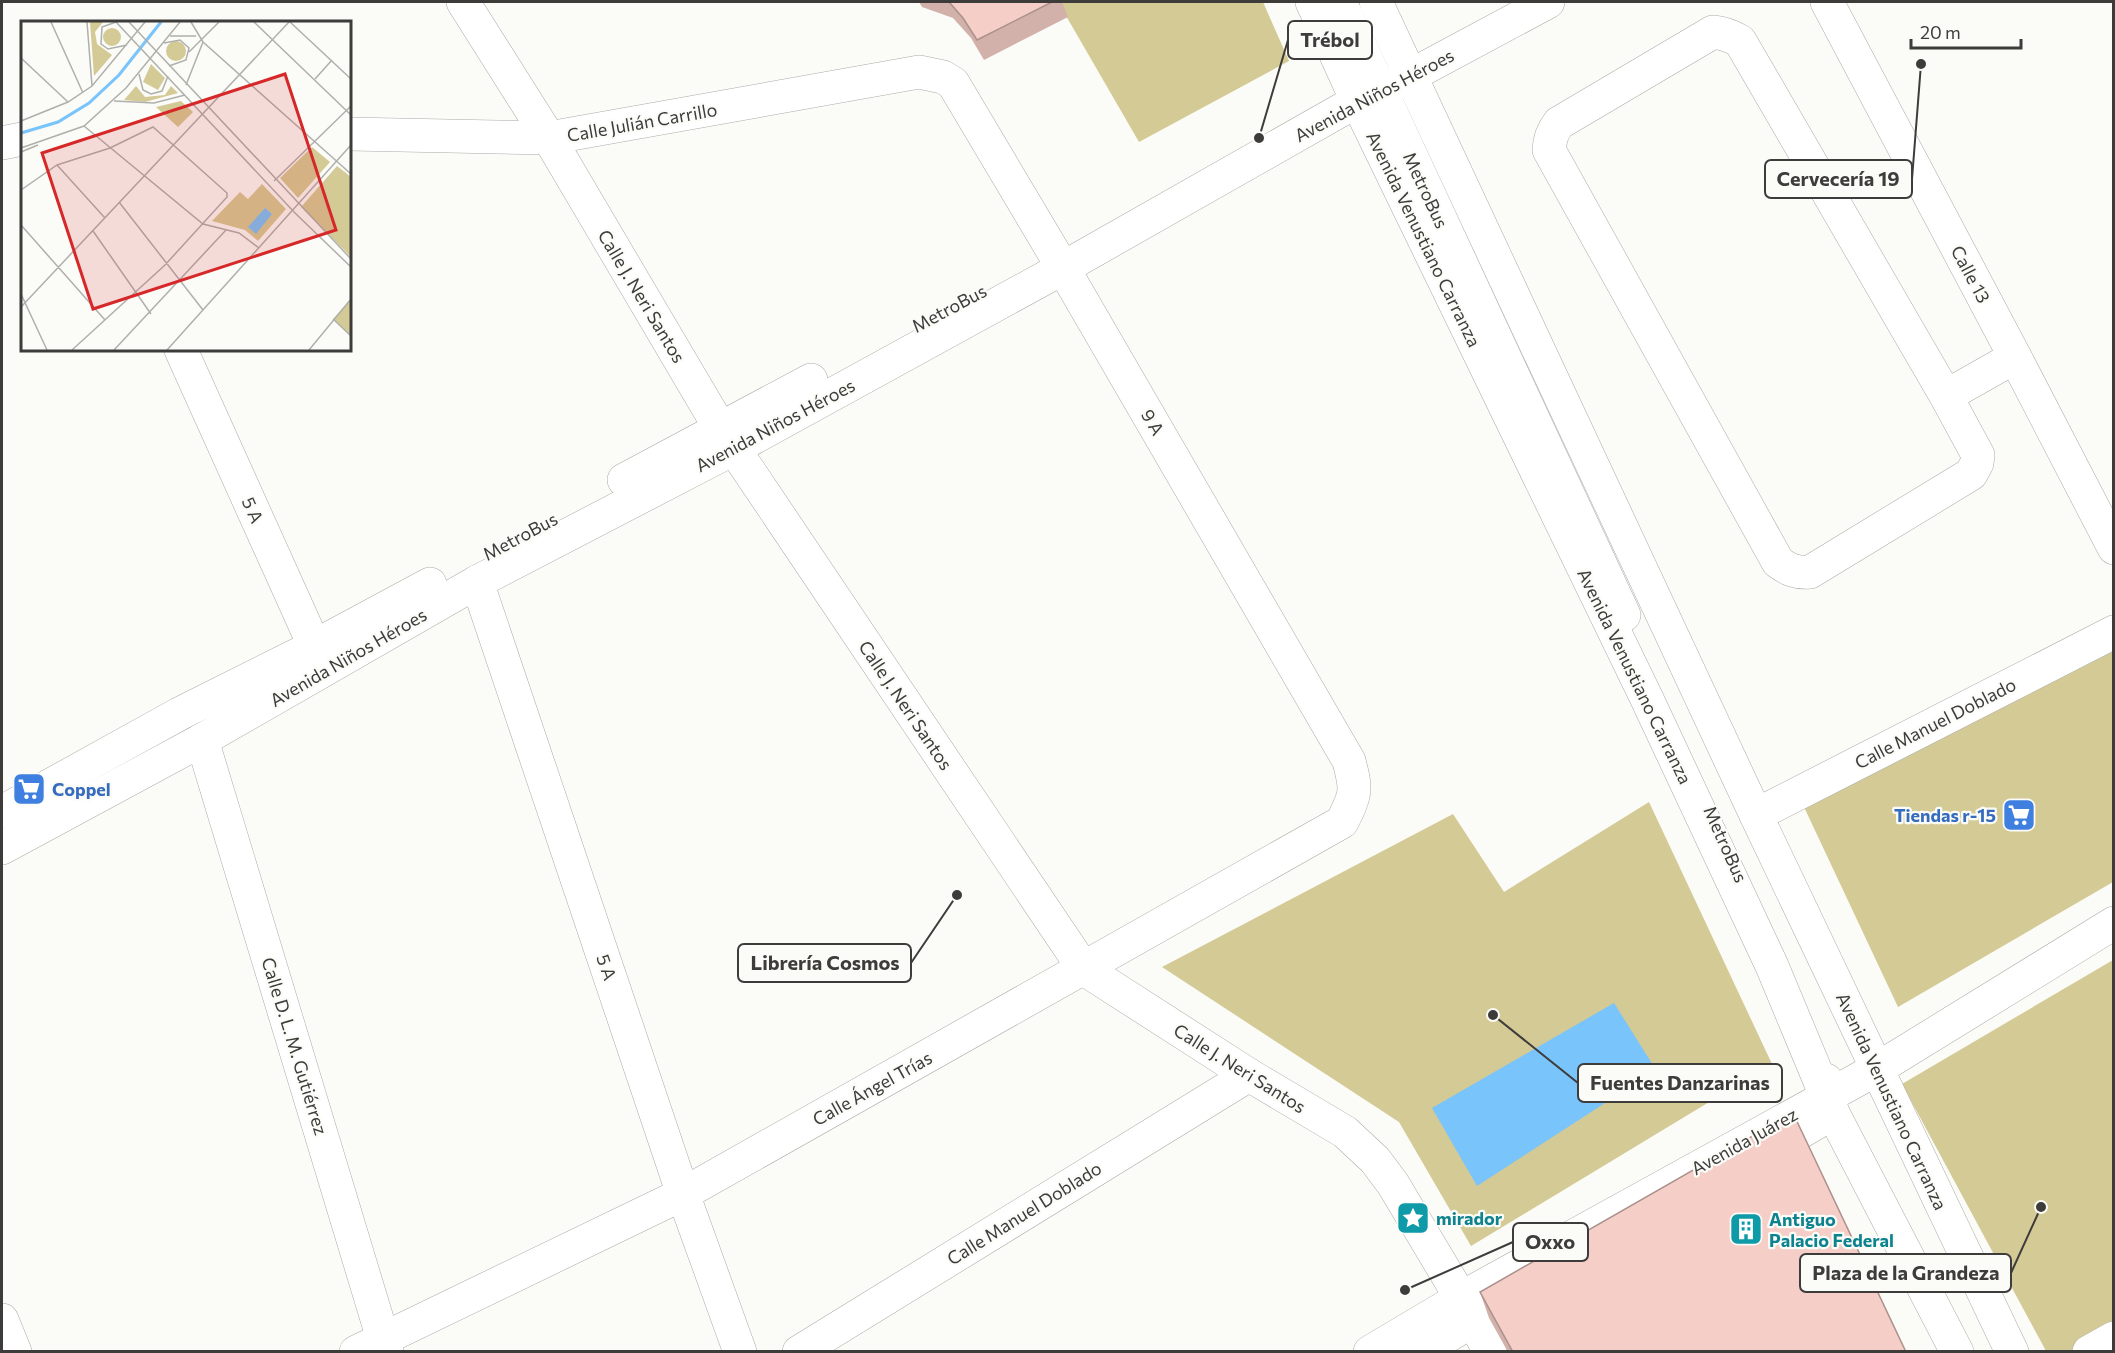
<svg xmlns="http://www.w3.org/2000/svg" width="2115" height="1353" viewBox="0 0 2115 1353" font-family="Commissioner,sans-serif">
<style>
.green{fill:#d4ca95}
.water{fill:#78c4fb}
.lines{fill:none;stroke-linecap:round;stroke-linejoin:round}
.minor-casing{stroke:#acaba8;stroke-width:34}
.major-casing{stroke:#acaba8;stroke-width:34}
.minor{stroke:#fff;stroke-width:33}
.major{stroke:#fff;stroke-width:33}
.wall{fill:#d2b1ab}
.building{fill:#f4cec7;stroke:#ab908b;stroke-width:1.5}
.labels{text-anchor:middle;dominant-baseline:central;stroke-width:4.5;stroke-linejoin:round;paint-order:stroke}
.street-label{font-size:18px;fill:#3d3c3b;stroke:#fbfbf7}
.shop-label{font-size:18px;font-weight:bold;fill:#366cbe;stroke:#fbfbf7;text-anchor:start}
.culture-label{font-size:18px;font-weight:bold;fill:#0d838f;stroke:#fbfbf7;text-anchor:start}
.inset-river{fill:none;stroke:#78c4fb;stroke-width:3}
.inset-road{fill:none;stroke:#afafac;stroke-width:1.5}
.view{fill:#d62828;fill-opacity:0.15;stroke:#d62828;stroke-width:3}
.inset-edge{fill:none;stroke:#3d3c3b;stroke-width:3}
.leader{fill:none;stroke:#3d3c3b;stroke-width:2}
.callout-dot{fill:#3d3c3b;stroke:#fbfbf7;stroke-width:2}
.callout{fill:#fbfbf7;stroke:#3d3c3b;stroke-width:2}
.callout-label{font-size:20px;text-anchor:middle;font-weight:bold;fill:#3d3c3b}
</style>
<rect width="100%" height="100%" fill="#fbfbf7"/>
<g class="green">
<path d="M1058,2H1263L1289,61L1139,142Z"/>
<path d="M2113,651V882L1898,1007L1804,807Z"/>
<path d="M1649,802L1772,1064L1471,1246L1399,1122L1162,967L1453,814L1504,892Z"/>
<path d="M2113,960V1351H2046L1902,1084Z"/>
</g>
<path class="water" d="M1614,1003L1656,1070L1477,1186L1432,1108Z"/>
<g class="lines">
<g class="minor-casing">
<g id="minor">
<path d="M463,2L549,138L720,428L1084,969L1249,1075L1345,1132L1375,1160L1393,1184L1461,1298L1490,1352"/>
<path d="M1340,2L1624,615"/>
<path d="M1827,2L2015,357L2114,548"/>
<path d="M350,134L549,138L919,72L943,77L953,83L1063,268L1349,761C1357,791 1356,794 1342,822L683,1194L356,1352"/>
<path d="M2,143L22,139"/>
<path d="M181,350L323,665"/>
<path d="M1946,396L1978,455L1977,463L1971,474L1810,572C1796,573 1789,570 1778,562L1549,150C1550,139 1552,132 1559,123L1713,32C1723,33 1731,36 1740,41L1946,396L2015,357"/>
<path d="M624,480L811,380"/>
<path d="M477,582L683,1194L740,1352"/>
<path d="M202,740L387,1352"/>
<path d="M2,812L179,714L313,647L430,584"/>
<path d="M1756,815L2114,632"/>
<path d="M2,848L202,740L477,582L733,449L1063,268L1357,101L1410,76L1548,2"/>
<path d="M1763,1154L1826,1117V1080"/>
<path d="M2,1320L15,1352"/>
<path d="M799,1352L1249,1075"/>
<path d="M1370,1352L1461,1298L1877,1069L2114,923"/>
<path d="M1421,1352L1492,1309"/>
<path d="M2089,1352L2114,1338"/>
</g>
</g>
<g class="major-casing">
<g id="major">
<path d="M1312,2L1357,101L1647,699L1772,966L1834,1115L1957,1352"/>
<path d="M1376,2L1756,815L2012,1352"/>
</g>
</g>
<use href="#minor" class="minor"/>
<use href="#major" class="major"/>
</g>
<g class="wall">
<path d="M919,2H1062L1068,17L984,60L971,38L953,18L922,7Z"/>
<path d="M1480,1292L1906,1352H1508L1489,1318Z"/>
</g>
<g class="building">
<path d="M949,2H1052L977,40L963,18Z"/>
<path d="M1793,1113L1906,1352H1513L1480,1292Z"/>
</g>
<defs>
<g id="supermarket-square" transform="scale(1.725)"><rect x="-9" y="-9" width="18" height="18" rx="4" fill="#3f7fe0" stroke="#fbfbf7"/><path d="M-6-5.5h2.5l.6 2H6L4.5 2H-2.5L-4.4-4H-6ZM-1.5 3.2a1.3 1.3 0 1 0 .1 0ZM3 3.2a1.3 1.3 0 1 0 .1 0Z" fill="#fff"/></g>
<g id="sight-square" transform="scale(1.725)"><rect x="-9" y="-9" width="18" height="18" rx="4" fill="#0f9aa8" stroke="#fbfbf7"/><path d="M0-6L1.8-2.2L6-1.7L2.9 1.2L3.7 5.4L0 3.3L-3.7 5.4L-2.9 1.2L-6-1.7L-1.8-2.2Z" fill="#fff"/></g>
<g id="building-square" transform="scale(1.725)"><rect x="-9" y="-9" width="18" height="18" rx="4" fill="#0f9aa8" stroke="#fbfbf7"/><path d="M-4-6H4V6H1V3H-1V6H-4ZM-2.5-4.3h1.7v1.8h-1.7ZM.8-4.3h1.7v1.8H.8ZM-2.5-1h1.7V.8h-1.7ZM.8-1h1.7V.8H.8Z" fill="#fff"/></g>
</defs>
<g fill-rule="evenodd">
<use href="#supermarket-square" x="29" y="789"/>
<use href="#supermarket-square" x="2019" y="815"/>
<use href="#sight-square" x="1413" y="1218"/>
<use href="#building-square" x="1746" y="1229"/>
</g>
<g class="labels">
<g class="street-label">
<text transform="translate(1374 95) rotate(-28)">Avenida Niños Héroes</text>
<text transform="translate(642 122) rotate(-10)">Calle Julián Carrillo</text>
<text transform="translate(1426 190) rotate(65)">MetroBus</text>
<text transform="translate(1424 239) rotate(64)">Avenida Venustiano Carranza</text>
<text transform="translate(1971 274) rotate(62)">Calle 13</text>
<text transform="translate(642 296) rotate(59)">Calle J. Neri Santos</text>
<text transform="translate(949 308) rotate(-28)">MetroBus</text>
<text transform="translate(1153 422) rotate(60)">9 A</text>
<text transform="translate(775 425) rotate(-28)">Avenida Niños Héroes</text>
<text transform="translate(253 510) rotate(66)">5 A</text>
<text transform="translate(520 536) rotate(-28)">MetroBus</text>
<text transform="translate(348 657) rotate(-30)">Avenida Niños Héroes</text>
<text transform="translate(1635 676) rotate(64)">Avenida Venustiano Carranza</text>
<text transform="translate(906 705) rotate(56)">Calle J. Neri Santos</text>
<text transform="translate(1935 723) rotate(-27)">Calle Manuel Doblado</text>
<text transform="translate(1726 844) rotate(66)">MetroBus</text>
<text transform="translate(607 967) rotate(71)">5 A</text>
<text transform="translate(295 1046) rotate(73)">Calle D. L. M. Gutiérrez</text>
<text transform="translate(1240 1068) rotate(32)">Calle J. Neri Santos</text>
<text transform="translate(872 1088) rotate(-29)">Calle Ángel Trías</text>
<text transform="translate(1892 1101) rotate(65)">Avenida Venustiano Carranza</text>
<text transform="translate(1744 1141) rotate(-29)">Avenida Juárez</text>
<text transform="translate(1024 1213) rotate(-32)">Calle Manuel Doblado</text>
</g>
<g class="shop-label">
<text x="52" y="789">Coppel</text>
<text x="1996" y="815" text-anchor="end">Tiendas r-15</text>
</g>
<g class="culture-label">
<text x="1436" y="1218">mirador</text>
<text x="1769" y="1219">Antiguo<tspan x="1769" dy="21">Palacio Federal</tspan></text>
</g>
</g>
<g transform="translate(21 21)">
<rect width="330" height="330" fill="#fbfbf7"/>
<path d="M69,1H82L74,11L76,23L91,34L73,55ZM82 16a9 9 0 1 1 18 0a9 9 0 1 1-18 0ZM145 30a10 10 0 1 1 20 0a10 10 0 1 1-20 0ZM130,43L144,57L137,69L122,61ZM115,65L124,76L144,74L150,65L157,72L124,81L103,79ZM160,80L172,91L157,106L135,86ZM291,126L309,141L277,177L259,157ZM316,145L330,156V236L280,186ZM241,163L265,188L237,220L224,209L191,200L219,171L227,178ZM330,278V315L312,298Z" fill="#d4ca95"/>
<path d="M244,187L251,193L235,213L227,206Z" fill="#78c4fb"/>
<path class="inset-river" d="M0,112L37,101L68,82L98,54L140,1"/>
<path class="inset-road" d="M30,1L62,72M66,1L71,65M95,1L274,192L330,246M95,1L81,6L80,23L87,28L106,24M108,1L330,238M170,1L182,21L330,153M233,1L330,94M269,1L330,58M149,15H175M143,22L159,19L168,27L165,39L148,45M168,31L198,1M0,37L47,81M118,53L122,69L130,73L141,70L147,55M294,58L311,39M165,64L182,21M93,80L133,82L164,74M0,100L47,81L71,65L124,1M63,105L182,203L218,212L238,227M0,127L63,105L105,67L159,1M0,131L17,124M36,144L84,197M253,160L330,85M0,169L36,144L89,127L132,106L206,172V176L144,244L51,329M98,181L182,289M0,204L84,299M72,210L130,293M0,273L26,329M0,286L268,1M312,298L330,315M93,329L205,209M146,329L330,124M288,329L330,278"/>
<path class="view" d="M264,53L315,209L72,288L21,132Z"/>
<rect width="330" height="330" class="inset-edge"/>
</g>
<path class="leader" d="M1259 138L1288 40M1921 64L1912 179M957 895L911 963M1493 1015L1578 1083M1405 1290L1513 1242M2041 1207L2011 1273"/>
<g class="callout-dot">
<circle cx="1259" cy="138" r="6"/>
<circle cx="1921" cy="64" r="6"/>
<circle cx="957" cy="895" r="6"/>
<circle cx="1493" cy="1015" r="6"/>
<circle cx="1405" cy="1290" r="6"/>
<circle cx="2041" cy="1207" r="6"/>
</g>
<g class="callout">
<rect x="1288" y="21" width="84" height="38" rx="6"/>
<rect x="1765" y="160" width="147" height="38" rx="6"/>
<rect x="738" y="944" width="173" height="38" rx="6"/>
<rect x="1578" y="1064" width="204" height="38" rx="6"/>
<rect x="1513" y="1223" width="75" height="38" rx="6"/>
<rect x="1800" y="1254" width="211" height="38" rx="6"/>
</g>
<g class="callout-label">
<text x="1330" y="47">Trébol</text>
<text x="1838" y="186">Cervecería 19</text>
<text x="825" y="970">Librería Cosmos</text>
<text x="1680" y="1090">Fuentes Danzarinas</text>
<text x="1550" y="1249">Oxxo</text>
<text x="1906" y="1280">Plaza de la Grandeza</text>
</g>
<rect width="2115" height="1353" fill="none" stroke="#3d3c3b" stroke-width="6"/>
<path d="M1911 39v9h110v-9" fill="none" stroke="#3d3c3b" stroke-width="3"/>
<text x="1920" y="39" font-size="18" fill="#3d3c3b" stroke="#fbfbf7" stroke-width="4.5" paint-order="stroke">20 m</text>
</svg>
